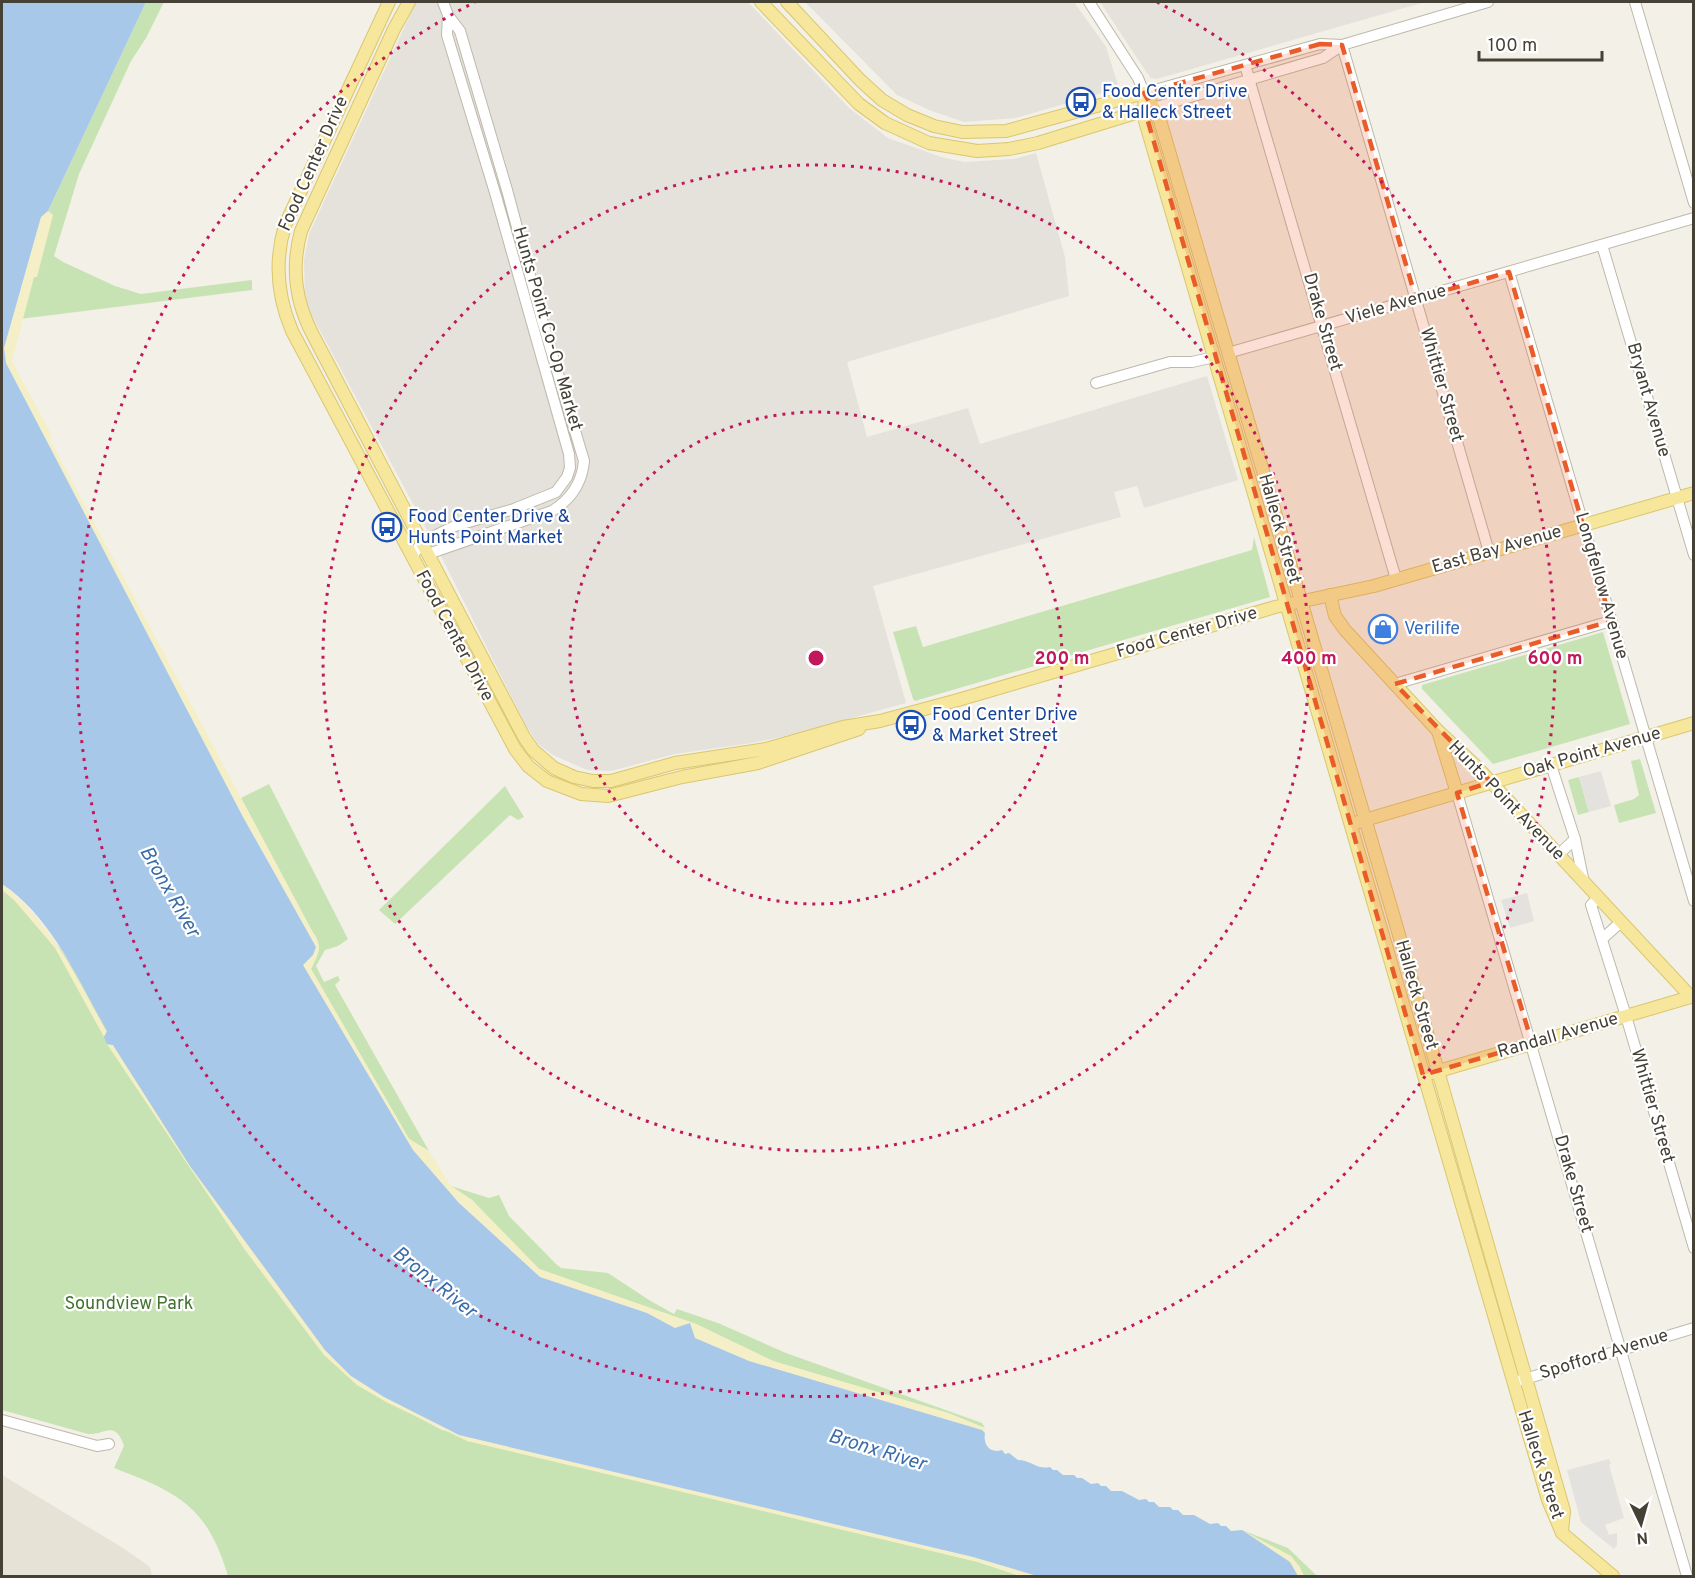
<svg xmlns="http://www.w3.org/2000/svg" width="1695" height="1578" viewBox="0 0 1695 1578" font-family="Overpass,sans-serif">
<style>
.residential{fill:#e6e3d6}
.industrial{fill:#e5e2dc}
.green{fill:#c8e3b3}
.sand{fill:#f4efc6}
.parking{fill:#e4e2df}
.water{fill:#a8c8ea}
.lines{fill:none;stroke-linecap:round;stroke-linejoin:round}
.minor-casing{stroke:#bdb9ab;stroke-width:12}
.major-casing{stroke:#dac66e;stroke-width:14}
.minor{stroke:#fff;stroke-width:10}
.major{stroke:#f6e79d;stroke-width:12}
.marked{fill:#e95b28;fill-opacity:0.2;stroke:#e95b28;stroke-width:4.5;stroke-dasharray:12 8;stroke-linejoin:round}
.ring{fill:none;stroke:#c2185b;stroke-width:3;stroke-dasharray:3 6}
.labels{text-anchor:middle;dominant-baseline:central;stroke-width:4.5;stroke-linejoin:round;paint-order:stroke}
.transit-label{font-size:18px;fill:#164399;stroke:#fff;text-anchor:start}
.street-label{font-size:18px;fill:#454137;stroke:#fff}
.shop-label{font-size:18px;fill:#366cbe;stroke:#fff;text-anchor:start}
.park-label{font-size:18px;fill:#41722f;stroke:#fff}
.water-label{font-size:20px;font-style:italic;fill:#396ca8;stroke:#fff}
.centre{fill:#c2185b;stroke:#fff;stroke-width:3}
.ring-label{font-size:18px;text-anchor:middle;font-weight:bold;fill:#c2185b;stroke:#fff;stroke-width:4.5;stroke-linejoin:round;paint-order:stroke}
</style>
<rect width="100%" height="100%" fill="#f2f0e7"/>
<path class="residential" d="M2,1475L123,1548L150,1567L152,1576H2Z"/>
<g class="industrial">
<path d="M416,2H748L849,108L888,138L941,157L964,162L1014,159L1036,153L1065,257L1069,296L847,362L867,437L968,408L980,444L1207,376L1238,480L1144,508L1137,486L1114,492L1121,517L873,586L906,703L790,735L752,743L675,754L611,771L587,770L553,755L538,744L525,724L442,558L324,338L310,312L305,293L304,260L309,234Z"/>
<path d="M805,2H1074L1106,47L1119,88L1016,118L964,122L929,110L897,95Z"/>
<path d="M1100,2H1425L1157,79L1151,78L1145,70Z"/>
</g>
<g class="green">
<path d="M146,2H164L146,38L131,61L79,174L54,256L63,262L115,286L141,294L252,280V290L12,320L42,218L48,211Z"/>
<path d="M1254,537L1270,597L915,701L913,699L893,632L916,626L923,647L1252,550Z"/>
<path d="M1603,632L1630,724L1493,764L1422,689V685Z"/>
<path d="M1640,759L1656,813L1619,823L1614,805L1634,799L1639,795L1631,761Z"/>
<path d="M1579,777L1589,812L1578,815L1568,780Z"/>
<path d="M269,784L348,939L338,946L325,950L316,966L324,982L338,976L340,980L335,985L429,1151L409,1139L311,969C319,952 323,947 312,931L241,798Z"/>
<path d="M505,786L524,817L518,820L510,815L395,924L379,910Z"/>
<path d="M2,884L60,948L357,1385L442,1430L978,1562L1020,1576H228C207,1506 179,1493 114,1468L124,1446C115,1419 105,1435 88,1434L2,1410Z"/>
<path d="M451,1186L489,1198L499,1195L509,1216L556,1264L561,1268L608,1273L649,1300L674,1314L677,1309L718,1323L786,1353L982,1423L985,1428L948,1413L773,1361L696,1324L539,1269L472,1200Z"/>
<path d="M1242,1530L1288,1548L1317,1576H1304L1299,1566Z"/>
</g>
<g class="sand">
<path d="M48,211L53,215L37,277H34L12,361L52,436L49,438L312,931C323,947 319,952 311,969L409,1139L429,1151L451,1186L472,1200L539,1269L696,1324L773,1361L948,1413L985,1428V1433L982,1430L749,1361L695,1338L647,1313L540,1277L459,1203L413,1150L303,965L313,955L316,947L243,817L6,363L4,348L41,217Z"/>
<path d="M2,884C53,924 76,977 107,1032L104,1037L55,948L14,900L2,890Z"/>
<path d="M107,1044L113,1045L190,1166L325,1350L351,1376L384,1397L460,1435L973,1557L1037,1576H1020L978,1562L467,1441L386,1402L357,1385L324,1355L245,1250Z"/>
<path d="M1242,1530L1291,1556L1299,1566L1304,1576H1298L1290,1562Z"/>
</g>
<g class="parking">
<path d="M1601,771L1611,806L1589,812L1579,777Z"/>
<path d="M1527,893L1534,921L1510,928L1501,900Z"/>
<path d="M1609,1459L1611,1464L1609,1465L1624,1518L1605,1525L1609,1535L1617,1533V1545L1614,1549L1581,1522L1567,1470Z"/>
</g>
<path class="water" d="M2,2H146L48,211L41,217L4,348L6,363L243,817L316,947L313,955L303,965L413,1150L459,1203L540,1277L647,1313L675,1328L690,1323L695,1338L749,1361L982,1430L985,1433C983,1444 989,1454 1002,1450L1005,1454L1009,1453L1018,1460C1031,1460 1037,1470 1050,1467L1053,1470H1057L1063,1475H1074L1077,1478H1082L1091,1484L1098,1483L1101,1486H1106L1111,1491H1122L1139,1500L1146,1499L1149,1502H1154L1159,1507H1170L1173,1510H1178L1183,1515H1194L1210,1524L1218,1523L1221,1526H1226L1231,1531L1242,1530L1290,1562L1298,1576H1037L973,1557L459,1435L384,1397L351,1376L325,1350L190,1166L113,1045L107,1044L104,1037L107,1031C79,981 51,916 2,884Z"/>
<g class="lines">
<g class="minor-casing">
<g id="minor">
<path d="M443,2L448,15"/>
<path d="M1089,2L1138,78L1144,93L1320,44L1342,45"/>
<path d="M1635,2L1694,203"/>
<path d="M1342,45L1489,552"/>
<path d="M1245,65L1396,579"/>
<path d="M1153,108L1323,58L1342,45L1488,2"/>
<path d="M1602,245L1694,555"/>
<path d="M1509,272L1694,901"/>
<path d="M1228,353L1694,218"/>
<path d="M1096,383L1170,362H1192L1214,357"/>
<path d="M412,557L422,542L455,526L514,509L556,492L567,477L570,468L569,454L496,196L447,35L448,15L460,31L507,190L542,320L584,461C582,483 570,500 552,511L428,554"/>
<path d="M1395,684L1611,621"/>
<path d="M1551,765L1575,839L1584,883"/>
<path d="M1457,793L1687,1576"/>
<path d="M1558,855L1575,839"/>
<path d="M1598,898L1591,905L1626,1016L1694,1248"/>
<path d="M1602,939L1621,922"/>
<path d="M1518,1381L1694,1328"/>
<path d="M2,1420L97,1446L109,1444"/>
</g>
</g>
<g class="major-casing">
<g id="major">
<path d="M389,2L285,225C274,262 277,296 292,331L515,749L528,766L547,781L581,794L608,796L682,777L758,763L859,729"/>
<path d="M409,2L394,29L301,231C291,268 295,301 313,335L524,737L533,750L554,768L574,777L593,781H611L675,763L766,749L843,727L880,721L958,700L1275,607L1374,586L1694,493"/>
<path d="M761,2L859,104L885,123L929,143L977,151L1009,149L1038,143L1152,108"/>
<path d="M787,2L860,80L882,100L907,115L934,126L962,132L1006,131L1144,93"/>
<path d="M1144,93L1145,121L1548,1500L1562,1533L1613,1576"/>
<path d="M1146,95L1159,117L1395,921L1564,1511L1562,1531"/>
<path d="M1330,595L1335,616L1345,630L1438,731L1477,767L1691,997"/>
<path d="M1438,731L1457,793"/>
<path d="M1358,822L1694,723"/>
<path d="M1432,1073L1694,996"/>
</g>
</g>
<use href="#minor" class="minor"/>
<use href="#major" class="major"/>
</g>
<path class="marked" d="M1320,44L1342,45L1416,299L1509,272L1611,621L1395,684L1491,782L1457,793L1532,1043L1423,1075L1145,111L1153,108L1144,93Z"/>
<g class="ring">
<circle cx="816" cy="658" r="246"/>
<circle cx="816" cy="658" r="493"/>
<path d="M1157 2A739 739 0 1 1 475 2"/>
</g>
<defs>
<g id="bus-ring" transform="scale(1.5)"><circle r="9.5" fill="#fff" stroke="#1a4fb4" stroke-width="1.5"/><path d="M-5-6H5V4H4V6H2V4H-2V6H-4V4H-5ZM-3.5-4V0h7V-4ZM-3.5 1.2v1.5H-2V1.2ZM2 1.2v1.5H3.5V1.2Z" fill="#1a4fb4"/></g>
<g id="shop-ring" transform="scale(1.5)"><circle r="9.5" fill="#fff" stroke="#3f7fe0" stroke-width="1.5"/><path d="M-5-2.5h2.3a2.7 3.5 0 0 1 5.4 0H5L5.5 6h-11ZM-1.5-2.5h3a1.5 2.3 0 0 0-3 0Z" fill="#3f7fe0"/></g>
</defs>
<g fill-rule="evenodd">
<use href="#bus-ring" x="1081" y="102"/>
<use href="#bus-ring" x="387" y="527"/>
<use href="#shop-ring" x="1383" y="629"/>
<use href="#bus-ring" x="911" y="725"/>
</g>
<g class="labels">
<g class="transit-label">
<text x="1102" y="92">Food Center Drive<tspan x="1102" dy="21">&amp; Halleck Street</tspan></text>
<text x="408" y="517">Food Center Drive &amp;<tspan x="408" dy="21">Hunts Point Market</tspan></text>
<text x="932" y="715">Food Center Drive<tspan x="932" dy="21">&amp; Market Street</tspan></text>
</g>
<g class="street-label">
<text transform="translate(314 164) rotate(-66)">Food Center Drive</text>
<text transform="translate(1396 305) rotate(-16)">Viele Avenue</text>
<text transform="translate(1322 322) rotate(74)">Drake Street</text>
<text transform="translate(547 329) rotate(74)">Hunts Point Co-Op Market</text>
<text transform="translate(1441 385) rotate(74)">Whittier Street</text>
<text transform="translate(1648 400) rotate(74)">Bryant Avenue</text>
<text transform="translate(1279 529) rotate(74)">Halleck Street</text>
<text transform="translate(1497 550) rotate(-16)">East Bay Avenue</text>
<text transform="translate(1601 586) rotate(74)">Longfellow Avenue</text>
<text transform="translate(1187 633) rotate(-16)">Food Center Drive</text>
<text transform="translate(454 636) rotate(62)">Food Center Drive</text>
<text transform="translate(1592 753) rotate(-16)">Oak Point Avenue</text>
<text transform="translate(1506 801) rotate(46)">Hunts Point Avenue</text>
<text transform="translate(1416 995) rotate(74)">Halleck Street</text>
<text transform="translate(1558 1036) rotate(-16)">Randall Avenue</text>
<text transform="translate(1652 1106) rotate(74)">Whittier Street</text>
<text transform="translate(1573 1184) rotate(74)">Drake Street</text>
<text transform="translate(1604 1355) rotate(-17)">Spofford Avenue</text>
<text transform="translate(1540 1465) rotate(72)">Halleck Street</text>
</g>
<g class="shop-label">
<text x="1404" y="629">Verilife</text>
</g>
<g class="park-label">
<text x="129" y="1304">Soundview Park</text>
</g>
<g class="water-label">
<text transform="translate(169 892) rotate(60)">Bronx River</text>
<text transform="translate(434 1283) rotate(39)">Bronx River</text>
<text transform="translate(877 1451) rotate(17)">Bronx River</text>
</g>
</g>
<circle cx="816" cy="658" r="9" class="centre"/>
<g class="ring-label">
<text x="1062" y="664">200 m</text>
<text x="1309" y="664">400 m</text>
<text x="1555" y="664">600 m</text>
</g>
<rect width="1695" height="1578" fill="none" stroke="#454137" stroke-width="6"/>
<g transform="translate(1641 1524) rotate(175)" stroke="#ffffff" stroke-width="4.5" paint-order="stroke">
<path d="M0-4.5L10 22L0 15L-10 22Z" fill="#454137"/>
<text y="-9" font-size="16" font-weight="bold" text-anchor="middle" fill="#454137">N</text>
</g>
<path d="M1479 51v9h123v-9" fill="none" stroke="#454137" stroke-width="3"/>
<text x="1488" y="51" font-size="18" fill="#454137" stroke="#ffffff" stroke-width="4.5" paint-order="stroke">100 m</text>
</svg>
